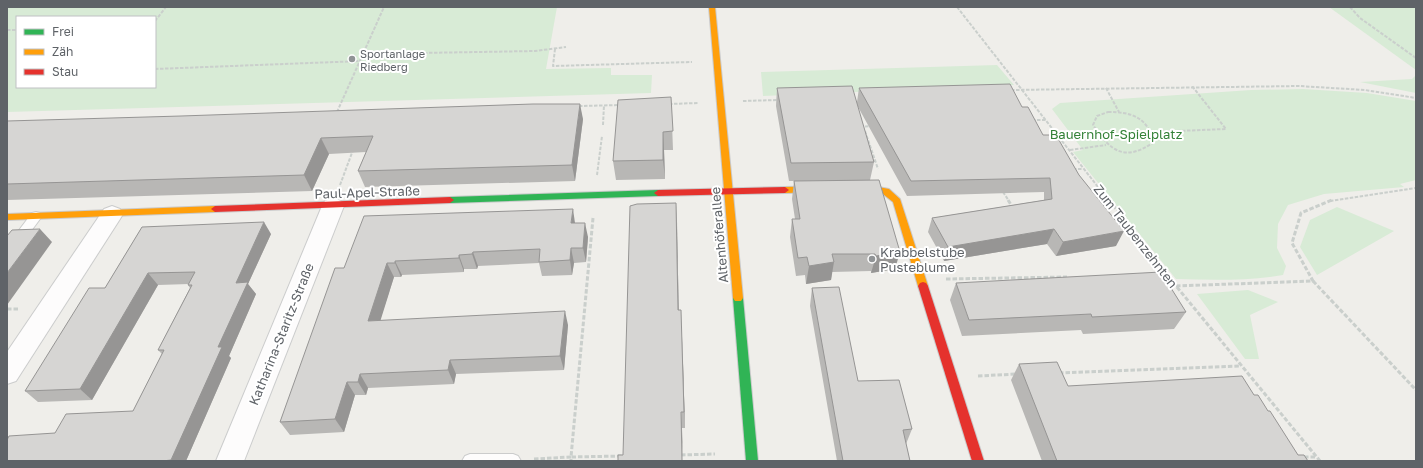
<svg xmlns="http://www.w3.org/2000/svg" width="1423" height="468" viewBox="0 0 1423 468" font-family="'Golos Text',sans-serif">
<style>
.green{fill:#d8ebd6;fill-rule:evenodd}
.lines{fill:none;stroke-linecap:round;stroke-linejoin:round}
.lane-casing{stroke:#cbcccc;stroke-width:2}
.street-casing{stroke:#cbcccc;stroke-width:2}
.fast-casing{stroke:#cacacb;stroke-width:2}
.slow-casing{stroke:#cacacb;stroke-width:2}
.jam-casing{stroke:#cacacb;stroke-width:2}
.path-far1{stroke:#cacfcc;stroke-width:2;stroke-dasharray:3.5 1.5;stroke-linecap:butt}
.path{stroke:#cacfcc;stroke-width:3;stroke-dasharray:4.5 2;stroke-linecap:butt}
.lane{fill:#fdfcfc;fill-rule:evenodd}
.street{fill:#fdfcfc;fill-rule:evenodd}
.fast{fill:#30b455;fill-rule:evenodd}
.slow{fill:#ff9f0a;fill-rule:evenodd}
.jam{fill:#e5322d;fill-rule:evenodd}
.wall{fill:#b8b7b5}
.shaded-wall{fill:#969594}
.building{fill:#d6d5d3;stroke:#969594}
.poi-dot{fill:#919496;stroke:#fff;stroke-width:1.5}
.labels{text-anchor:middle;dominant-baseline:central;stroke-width:4;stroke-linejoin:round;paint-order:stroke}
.far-poi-label{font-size:11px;fill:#5f6368;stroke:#fff;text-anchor:start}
.park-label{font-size:13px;fill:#348238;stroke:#fff}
.street-label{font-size:13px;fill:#5f6368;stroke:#fff}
.poi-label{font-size:13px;fill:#5f6368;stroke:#fff;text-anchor:start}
</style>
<rect width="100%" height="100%" fill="#efeeea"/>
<g class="green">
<path d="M7,7H557L546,69L611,68V75H652L651,93L7,112ZM17,17H155V87H17Z"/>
<path d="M1329,7H1416V70Z"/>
<path d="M997,65L1014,85L763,96L761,72Z"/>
<path d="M1416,75V93L1360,82L1412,79Z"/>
<path d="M1303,89L1367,93L1416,101V180L1400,184L1404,187L1324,194L1288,205L1278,224L1277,248L1286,266L1283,275C1248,281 1212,280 1176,279L1073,152L1083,150L1052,109L1060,103L1251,90Z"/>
<path d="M1337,207L1394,231L1317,275L1300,247L1310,220Z"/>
<path d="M1248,290L1278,302L1250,315L1259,359H1245L1197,294Z"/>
</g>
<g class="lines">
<g class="lane-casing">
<g id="lane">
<path d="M36,212L40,213L42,216L40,219L11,258L7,260V246L32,213Z"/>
<path d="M470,454H513L518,456L521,461H462L465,456Z"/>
</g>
</g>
<g class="street-casing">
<g id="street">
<path d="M333,198L341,201L344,206L244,461H216L322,206L325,201Z"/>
<path d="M112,206L120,209L123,214L120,219L16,381L7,384V352L104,209Z"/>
</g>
</g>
<g class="fast-casing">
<g id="fast">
<path d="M658,190L662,193L658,196L450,203L446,200L450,197Z"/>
<path d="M738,294L741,295L743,298L758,461H746L733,298L735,295Z"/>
</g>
</g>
<g class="slow-casing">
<g id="slow">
<path d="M709,7H715L743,298L741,301H735L733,298Z"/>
<path d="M868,185L889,189L900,199L928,286L926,289H920L918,286L893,202L883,194L868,191L785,193L781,190L785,187Z"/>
<path d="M215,206L219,209L215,212L7,220V214Z"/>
</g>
</g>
<g class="jam-casing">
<g id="jam">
<path d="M785,187L789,190L785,193L658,196L654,193L658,190Z"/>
<path d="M450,197L454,200L450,203L215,212L211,209L215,206Z"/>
<path d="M923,282L926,283L928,286L984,461H972L918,286L920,283Z"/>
</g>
</g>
<g class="path-far1">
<path d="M957,7L1109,201"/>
<path d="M1350,7L1360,18L1416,58"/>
<path d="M155,21L166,7"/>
<path d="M7,30H17"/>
<path d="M555,49L553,66L692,62"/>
<path d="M364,54L535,51L566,47"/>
<path d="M155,69L361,61"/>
<path d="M1106,88L1119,112"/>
<path d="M1011,90L1299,86L1365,90L1416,98"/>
<path d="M743,101L778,100"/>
<path d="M669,104L698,103"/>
<path d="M579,106L620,105"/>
<path d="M337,112L384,7"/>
<path d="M1108,112C1132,112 1147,117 1154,142C1125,162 1111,152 1093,125L1097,116Z"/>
<path d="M1032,120H1046"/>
<path d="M603,125L604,105"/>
<path d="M860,127L871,126"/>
<path d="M865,131L878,169"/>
<path d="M1152,132L1226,129L1192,86"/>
<path d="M1070,150L1106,145"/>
<path d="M1073,169H1083"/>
<path d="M597,175L602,136"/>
<path d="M340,185L353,150"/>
<path d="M1003,192L1009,201"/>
<path d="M1330,201L1416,188"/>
</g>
<g class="path">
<path d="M1008,200L1013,208"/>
<path d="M1109,200L1167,275L1320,461"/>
<path d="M593,218L571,457L622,456"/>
<path d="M946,279L1067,277"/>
<path d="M1313,281L1416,390"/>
<path d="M1176,286L1313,281L1292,243L1301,213L1332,200"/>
<path d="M7,309H20"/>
<path d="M1059,373L1239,366"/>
<path d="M978,376L1017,374"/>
<path d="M681,455L715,454"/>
<path d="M1304,457H1316"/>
<path d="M534,459L571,457V461"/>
</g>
<use href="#lane" class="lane"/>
<use href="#street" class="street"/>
<use href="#fast" class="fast"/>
<use href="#slow" class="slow"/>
<use href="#jam" class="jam"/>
</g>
<g class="wall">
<path d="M777,88L857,102L859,88L1022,107L1043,135L1116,246L1056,256L1047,244L944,261L928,232L932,218L1044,200V192L907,196L857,105L874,162L870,180L895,269L871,273V271L832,272L831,280L806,284L805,275L796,276L790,237L792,219H795L792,199L794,181H789L776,106Z"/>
<path d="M671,97L673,150H664L665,179L616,180L613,161Z"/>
<path d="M583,119L575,181L365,187L358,171L366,152L329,154L312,191L7,200V121Z"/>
<path d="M676,203L679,310L683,364L685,428H682V439Z"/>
<path d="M575,223L588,237L586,262L574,263L572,275L542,276L539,263L478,266L477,269H464V272L402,275L401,277H394L380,320L568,325L564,370L456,374L454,384L368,388L366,395H355L344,432L290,435L280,422L344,268Z"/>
<path d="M142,227L271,234L248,284L256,294L229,356L231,358L186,461H7L55,433L133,411L162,354L158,350L190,288L188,285L189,284L158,285L92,400L38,402L25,391L105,288Z"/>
<path d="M956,283L1186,312L1174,329L1083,334L1081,330L962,336L950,300Z"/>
<path d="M812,288L858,381L912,429L906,444L910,461H837L810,306Z"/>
<path d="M1019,364L1068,386L1254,395L1268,411L1298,455L1308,461H1042L1011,380Z"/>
</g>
<g class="shaded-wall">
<path d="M580,104L583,119L575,181L572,165Z"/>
<path d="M663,132L664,150L665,179L663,160Z"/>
<path d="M321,138L329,154L312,191L304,175Z"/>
<path d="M676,203L677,221L679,327L678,310Z"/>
<path d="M573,209L575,223H571Z"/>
<path d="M264,222L271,234L248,284L256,294L229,356L231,358L186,461H171V460L218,347L236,283Z"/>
<path d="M585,223L588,237L586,262L583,248Z"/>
<path d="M40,229L52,242L7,305V273Z"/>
<path d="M1054,229L1047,244L944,261L948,247Z"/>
<path d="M1124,231L1116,246L1056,256L1063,242Z"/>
<path d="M571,248L574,263L572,275L570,260Z"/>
<path d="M473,252L478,266L477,269L472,254Z"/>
<path d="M900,252L895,269L871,273L876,256Z"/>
<path d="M459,255L464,269V272L459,258Z"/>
<path d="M395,261L402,275L401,277L395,263Z"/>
<path d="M834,262L831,280L806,284L809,266Z"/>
<path d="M387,263L394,277L376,335L368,321Z"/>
<path d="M148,273L158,285L92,400L80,389Z"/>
<path d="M681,310L683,364L685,428L684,412Z"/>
<path d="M565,311L568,325L564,370L560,356Z"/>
<path d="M450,360L456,374L454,384L448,370Z"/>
<path d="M360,374L368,388L366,395L358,382Z"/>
<path d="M347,382L355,395L344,432L335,419Z"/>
<path d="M681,412L682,428L683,461L681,423Z"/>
</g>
<g class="building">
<path d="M1010,84L1022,107H1028L1043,135H1056L1079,175L1124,231L1063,242L1054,229L948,247L932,218L1052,199L1050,178L911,181L859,88Z"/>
<path d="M852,86L874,162L791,163L777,88Z"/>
<path d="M671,97L673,131L663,132V160L613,161L618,100Z"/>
<path d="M533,104H580L572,165L358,171L373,136L321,138L304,175L7,184V121L181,116Z"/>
<path d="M879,180L900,252L876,256L875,254H832L834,262L809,266L807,257L798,258L792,219H800L794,181Z"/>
<path d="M676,203L678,310H681L684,412H681L682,461H618V455H623L630,206L637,204Z"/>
<path d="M573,209L571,223H585L583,248H571L570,260L539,262L540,249L473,252L472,254L459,255V258L395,261V263H387L368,321L565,311L560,356L450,360L448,370L360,374L358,382H347L335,419L280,422L335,268H344L364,216Z"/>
<path d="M264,222L236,283L248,282L218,347H222L171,460L162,461H7V440L9,436L55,433L66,414L133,411L164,350H158L192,285H188L195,272L148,273L80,389L25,391L89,288H105L142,227Z"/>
<path d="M40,229L7,273V236L12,230Z"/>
<path d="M1161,272L1186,312L1092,317L1091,314L969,320L956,283Z"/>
<path d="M839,287L858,381L899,380L912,429L903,430L910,461H843L812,288Z"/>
<path d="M1057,362L1068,386L1242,376L1254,395H1258L1268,411H1270L1298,455H1304L1308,461H1057L1019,364Z"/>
</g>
<g class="poi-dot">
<circle cx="352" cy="59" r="4"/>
<circle cx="872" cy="259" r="4"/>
</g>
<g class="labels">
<g class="far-poi-label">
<text x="360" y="53">Sportanlage<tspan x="360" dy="13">Riedberg</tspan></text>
</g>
<g class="park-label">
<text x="1116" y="134">Bauernhof-Spielplatz</text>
</g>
<g class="street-label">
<text transform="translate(367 192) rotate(-2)">Paul-Apel-Straße</text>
<text transform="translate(719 235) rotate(-95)">Altenhöferallee</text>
<text transform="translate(1136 236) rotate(52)">Zum Taubenzehnten</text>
<text transform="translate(281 334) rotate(-68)">Katharina-Staritz-Straße</text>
</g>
<g class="poi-label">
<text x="880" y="252">Krabbelstube<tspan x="880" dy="15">Pusteblume</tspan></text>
</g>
</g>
<rect width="1423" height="468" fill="none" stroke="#5f6368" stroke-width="16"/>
<rect x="16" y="16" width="140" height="72" fill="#ffffff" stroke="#bfc1c3"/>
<rect x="24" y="29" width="20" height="6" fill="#30b455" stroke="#bfc1c3"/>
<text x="52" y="36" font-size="12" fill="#5f6368">Frei</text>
<rect x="24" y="49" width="20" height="6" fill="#ff9f0a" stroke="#bfc1c3"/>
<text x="52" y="56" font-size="12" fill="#5f6368">Zäh</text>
<rect x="24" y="69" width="20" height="6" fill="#e5322d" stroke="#bfc1c3"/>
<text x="52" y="76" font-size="12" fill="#5f6368">Stau</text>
</svg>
